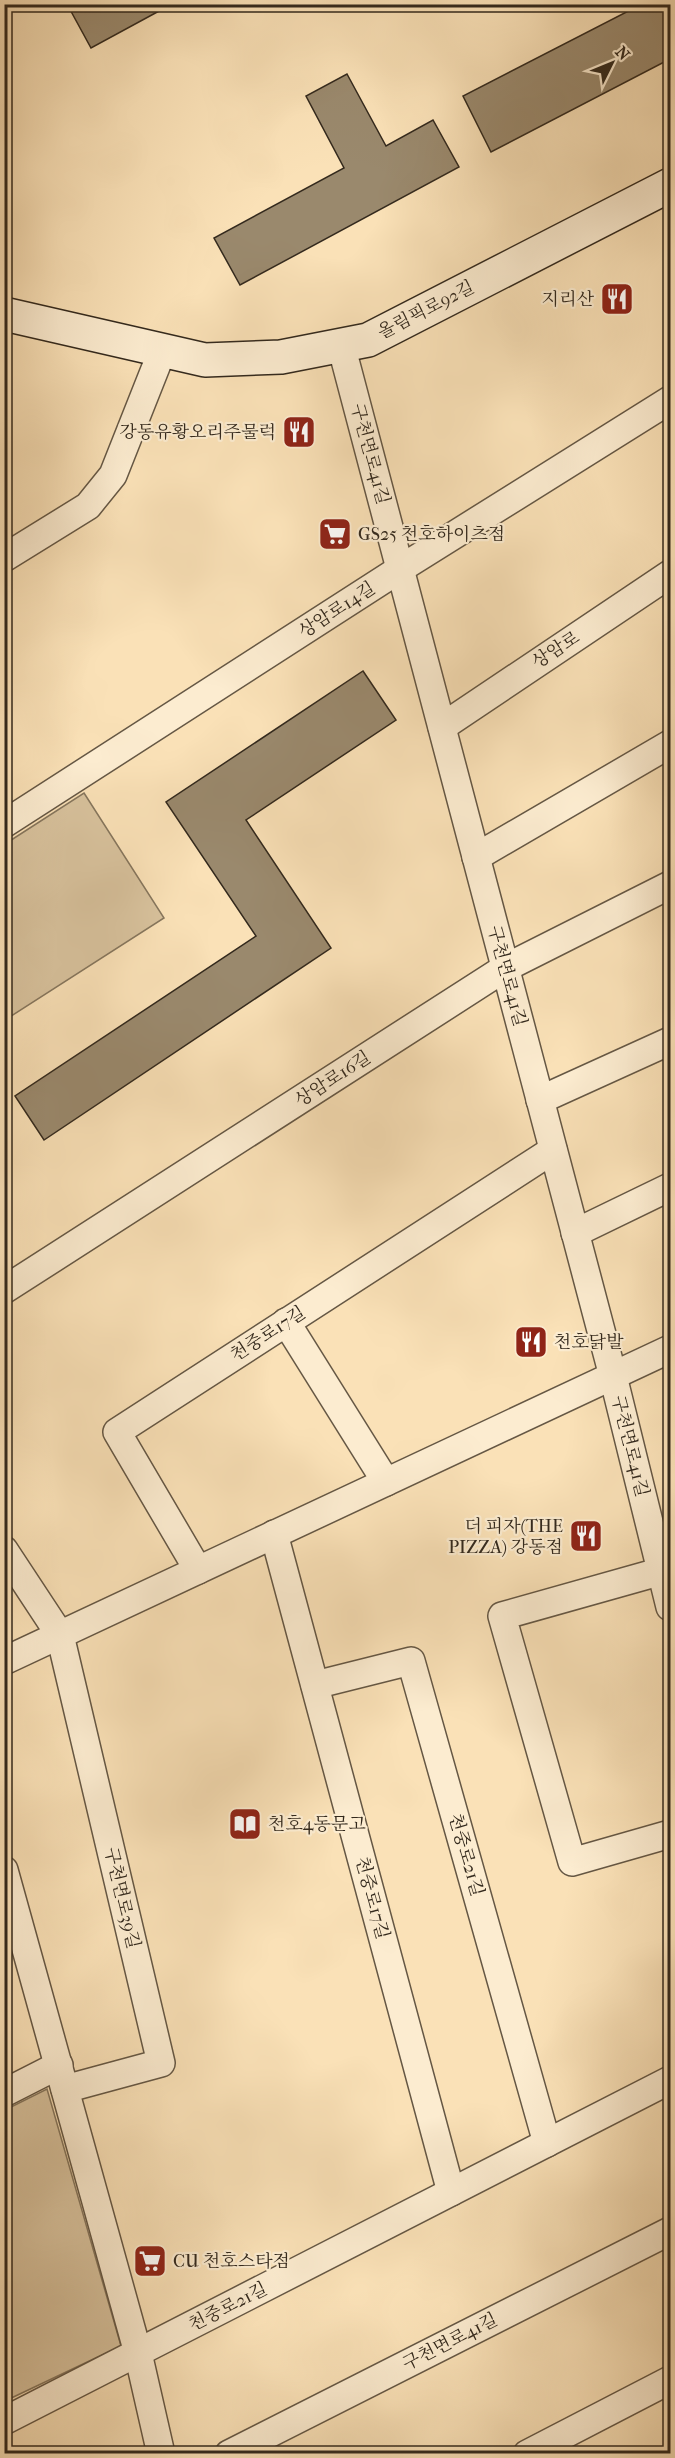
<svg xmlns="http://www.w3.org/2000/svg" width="675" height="2458" viewBox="0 0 675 2458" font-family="'IM FELL French Canon','Noto Serif KR',serif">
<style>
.green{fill:#d8c29d;stroke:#86765d;stroke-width:1.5}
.building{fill:#9a896d;stroke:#33291d;stroke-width:1.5}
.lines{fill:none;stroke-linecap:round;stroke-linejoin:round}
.street-casing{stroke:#655744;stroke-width:30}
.secondary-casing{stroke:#33291d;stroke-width:36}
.street{stroke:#fcecd0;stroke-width:27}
.secondary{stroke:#fcecd0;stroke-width:33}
.labels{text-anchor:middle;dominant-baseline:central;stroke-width:4.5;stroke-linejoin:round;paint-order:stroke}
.poi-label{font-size:18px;fill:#33291d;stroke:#fcecd0;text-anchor:start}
.street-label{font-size:18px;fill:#33291d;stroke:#fcecd0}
</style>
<rect width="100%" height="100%" fill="#fae1b7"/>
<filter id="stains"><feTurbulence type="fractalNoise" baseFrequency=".00333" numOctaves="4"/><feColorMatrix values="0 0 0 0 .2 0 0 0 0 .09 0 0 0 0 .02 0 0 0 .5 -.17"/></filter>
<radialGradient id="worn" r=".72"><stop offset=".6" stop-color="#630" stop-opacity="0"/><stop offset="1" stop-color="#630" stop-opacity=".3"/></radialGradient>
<g class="green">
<path d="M84,793L164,918L5,1020V844Z"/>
<path d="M47,2089L121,2346L5,2401V2110Z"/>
</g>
<g class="building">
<path d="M67,4H172L91,48Z"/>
<path d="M642,4H670V59L491,152L463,96Z"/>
<path d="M347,74L386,146L433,120L459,167L240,285L214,238L344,168L306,96Z"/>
<path d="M363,671L396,720L246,820L331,948L44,1140L15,1096L256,936L166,802Z"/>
</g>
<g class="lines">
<g class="street-casing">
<g id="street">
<path d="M341,345L613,1376L670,1607"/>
<path d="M4,558L88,506L113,475L163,349"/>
<path d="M442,727L670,574"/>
<path d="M4,824L400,569L670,400"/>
<path d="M476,857L670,744"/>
<path d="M540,1100L670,1041"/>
<path d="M575,1233L670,1187"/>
<path d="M4,1290L505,968L670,885"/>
<path d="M286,1322L386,1482"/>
<path d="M274,1534L451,2192"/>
<path d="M4,1550L60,1635L161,2063L65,2089"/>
<path d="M198,1570L117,1432L553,1150"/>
<path d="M662,1571L502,1616L572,1862L670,1834"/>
<path d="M4,1661L670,1349"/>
<path d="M315,1685L411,1661L547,2143"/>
<path d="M4,1870L138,2353L161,2454"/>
<path d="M4,2093L59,2065"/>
<path d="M4,2421L670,2080"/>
<path d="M229,2454L670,2231"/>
<path d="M527,2454L670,2380"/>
</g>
</g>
<g class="secondary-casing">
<path id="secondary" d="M4,314L205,360L281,357L368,340L670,185"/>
</g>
<use href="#street" class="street"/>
<use href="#secondary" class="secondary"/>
</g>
<defs>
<g id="restaurant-square" transform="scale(1.725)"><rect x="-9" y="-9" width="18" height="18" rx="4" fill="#8f2418" stroke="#fcecd0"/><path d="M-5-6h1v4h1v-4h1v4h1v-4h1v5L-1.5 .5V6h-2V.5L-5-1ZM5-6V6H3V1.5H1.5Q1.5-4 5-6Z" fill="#fff"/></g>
<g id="supermarket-square" transform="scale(1.725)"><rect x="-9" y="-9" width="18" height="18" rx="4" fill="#8f2418" stroke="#fcecd0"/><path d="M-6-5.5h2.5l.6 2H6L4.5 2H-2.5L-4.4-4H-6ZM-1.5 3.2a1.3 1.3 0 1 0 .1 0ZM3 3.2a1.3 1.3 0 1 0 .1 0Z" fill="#fff"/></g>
<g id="library-square" transform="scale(1.725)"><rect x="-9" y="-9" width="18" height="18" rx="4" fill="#8f2418" stroke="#fcecd0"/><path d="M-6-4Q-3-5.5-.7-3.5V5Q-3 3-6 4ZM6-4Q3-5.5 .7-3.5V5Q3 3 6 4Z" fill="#fff"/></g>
</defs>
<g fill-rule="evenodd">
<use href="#restaurant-square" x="617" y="299"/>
<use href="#restaurant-square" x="299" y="432"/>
<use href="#supermarket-square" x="335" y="534"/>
<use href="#restaurant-square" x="531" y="1342"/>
<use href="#restaurant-square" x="586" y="1536"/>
<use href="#library-square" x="245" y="1824"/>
<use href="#supermarket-square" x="150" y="2261"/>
</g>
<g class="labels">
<g class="poi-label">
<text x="594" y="299" text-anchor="end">지리산</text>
<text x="276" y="432" text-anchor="end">강동유황오리주물럭</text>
<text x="358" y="534">GS25 천호하이츠점</text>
<text x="554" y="1342">천호닭발</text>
<text x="563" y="1526" text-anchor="end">더 피자(THE<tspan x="563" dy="21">PIZZA) 강동점</tspan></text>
<text x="268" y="1824">천호4동문고</text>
<text x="173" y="2261">CU 천호스타점</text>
</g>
<g class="street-label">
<text transform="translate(426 310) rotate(-27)">올림픽로92길</text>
<text transform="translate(370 454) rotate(75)">구천면로41길</text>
<text transform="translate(337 610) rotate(-33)">상암로14길</text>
<text transform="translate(556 650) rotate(-33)">상암로</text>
<text transform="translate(507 976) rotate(75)">구천면로41길</text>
<text transform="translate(333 1079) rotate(-33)">상암로16길</text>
<text transform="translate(268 1334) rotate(-33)">천중로17길</text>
<text transform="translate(630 1446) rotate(76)">구천면로41길</text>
<text transform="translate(466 1855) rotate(74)">천중로21길</text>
<text transform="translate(122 1898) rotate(77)">구천면로39길</text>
<text transform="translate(372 1898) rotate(75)">천중로17길</text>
<text transform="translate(228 2307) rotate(-27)">천중로21길</text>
<text transform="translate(450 2342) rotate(-27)">구천면로41길</text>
</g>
</g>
<rect width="675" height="2458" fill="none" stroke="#fae1b7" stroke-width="24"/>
<rect x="6" y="6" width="663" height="2446" fill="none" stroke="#33291d" stroke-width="3"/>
<rect x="12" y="12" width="651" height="2434" fill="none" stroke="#33291d" stroke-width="1.5"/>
<g transform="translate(612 63) rotate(47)" stroke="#fcecd0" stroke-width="4.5" paint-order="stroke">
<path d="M0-4.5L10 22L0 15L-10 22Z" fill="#33291d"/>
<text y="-9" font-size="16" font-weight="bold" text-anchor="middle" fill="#33291d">N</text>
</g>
<rect width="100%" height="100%" filter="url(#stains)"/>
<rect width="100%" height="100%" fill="url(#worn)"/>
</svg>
